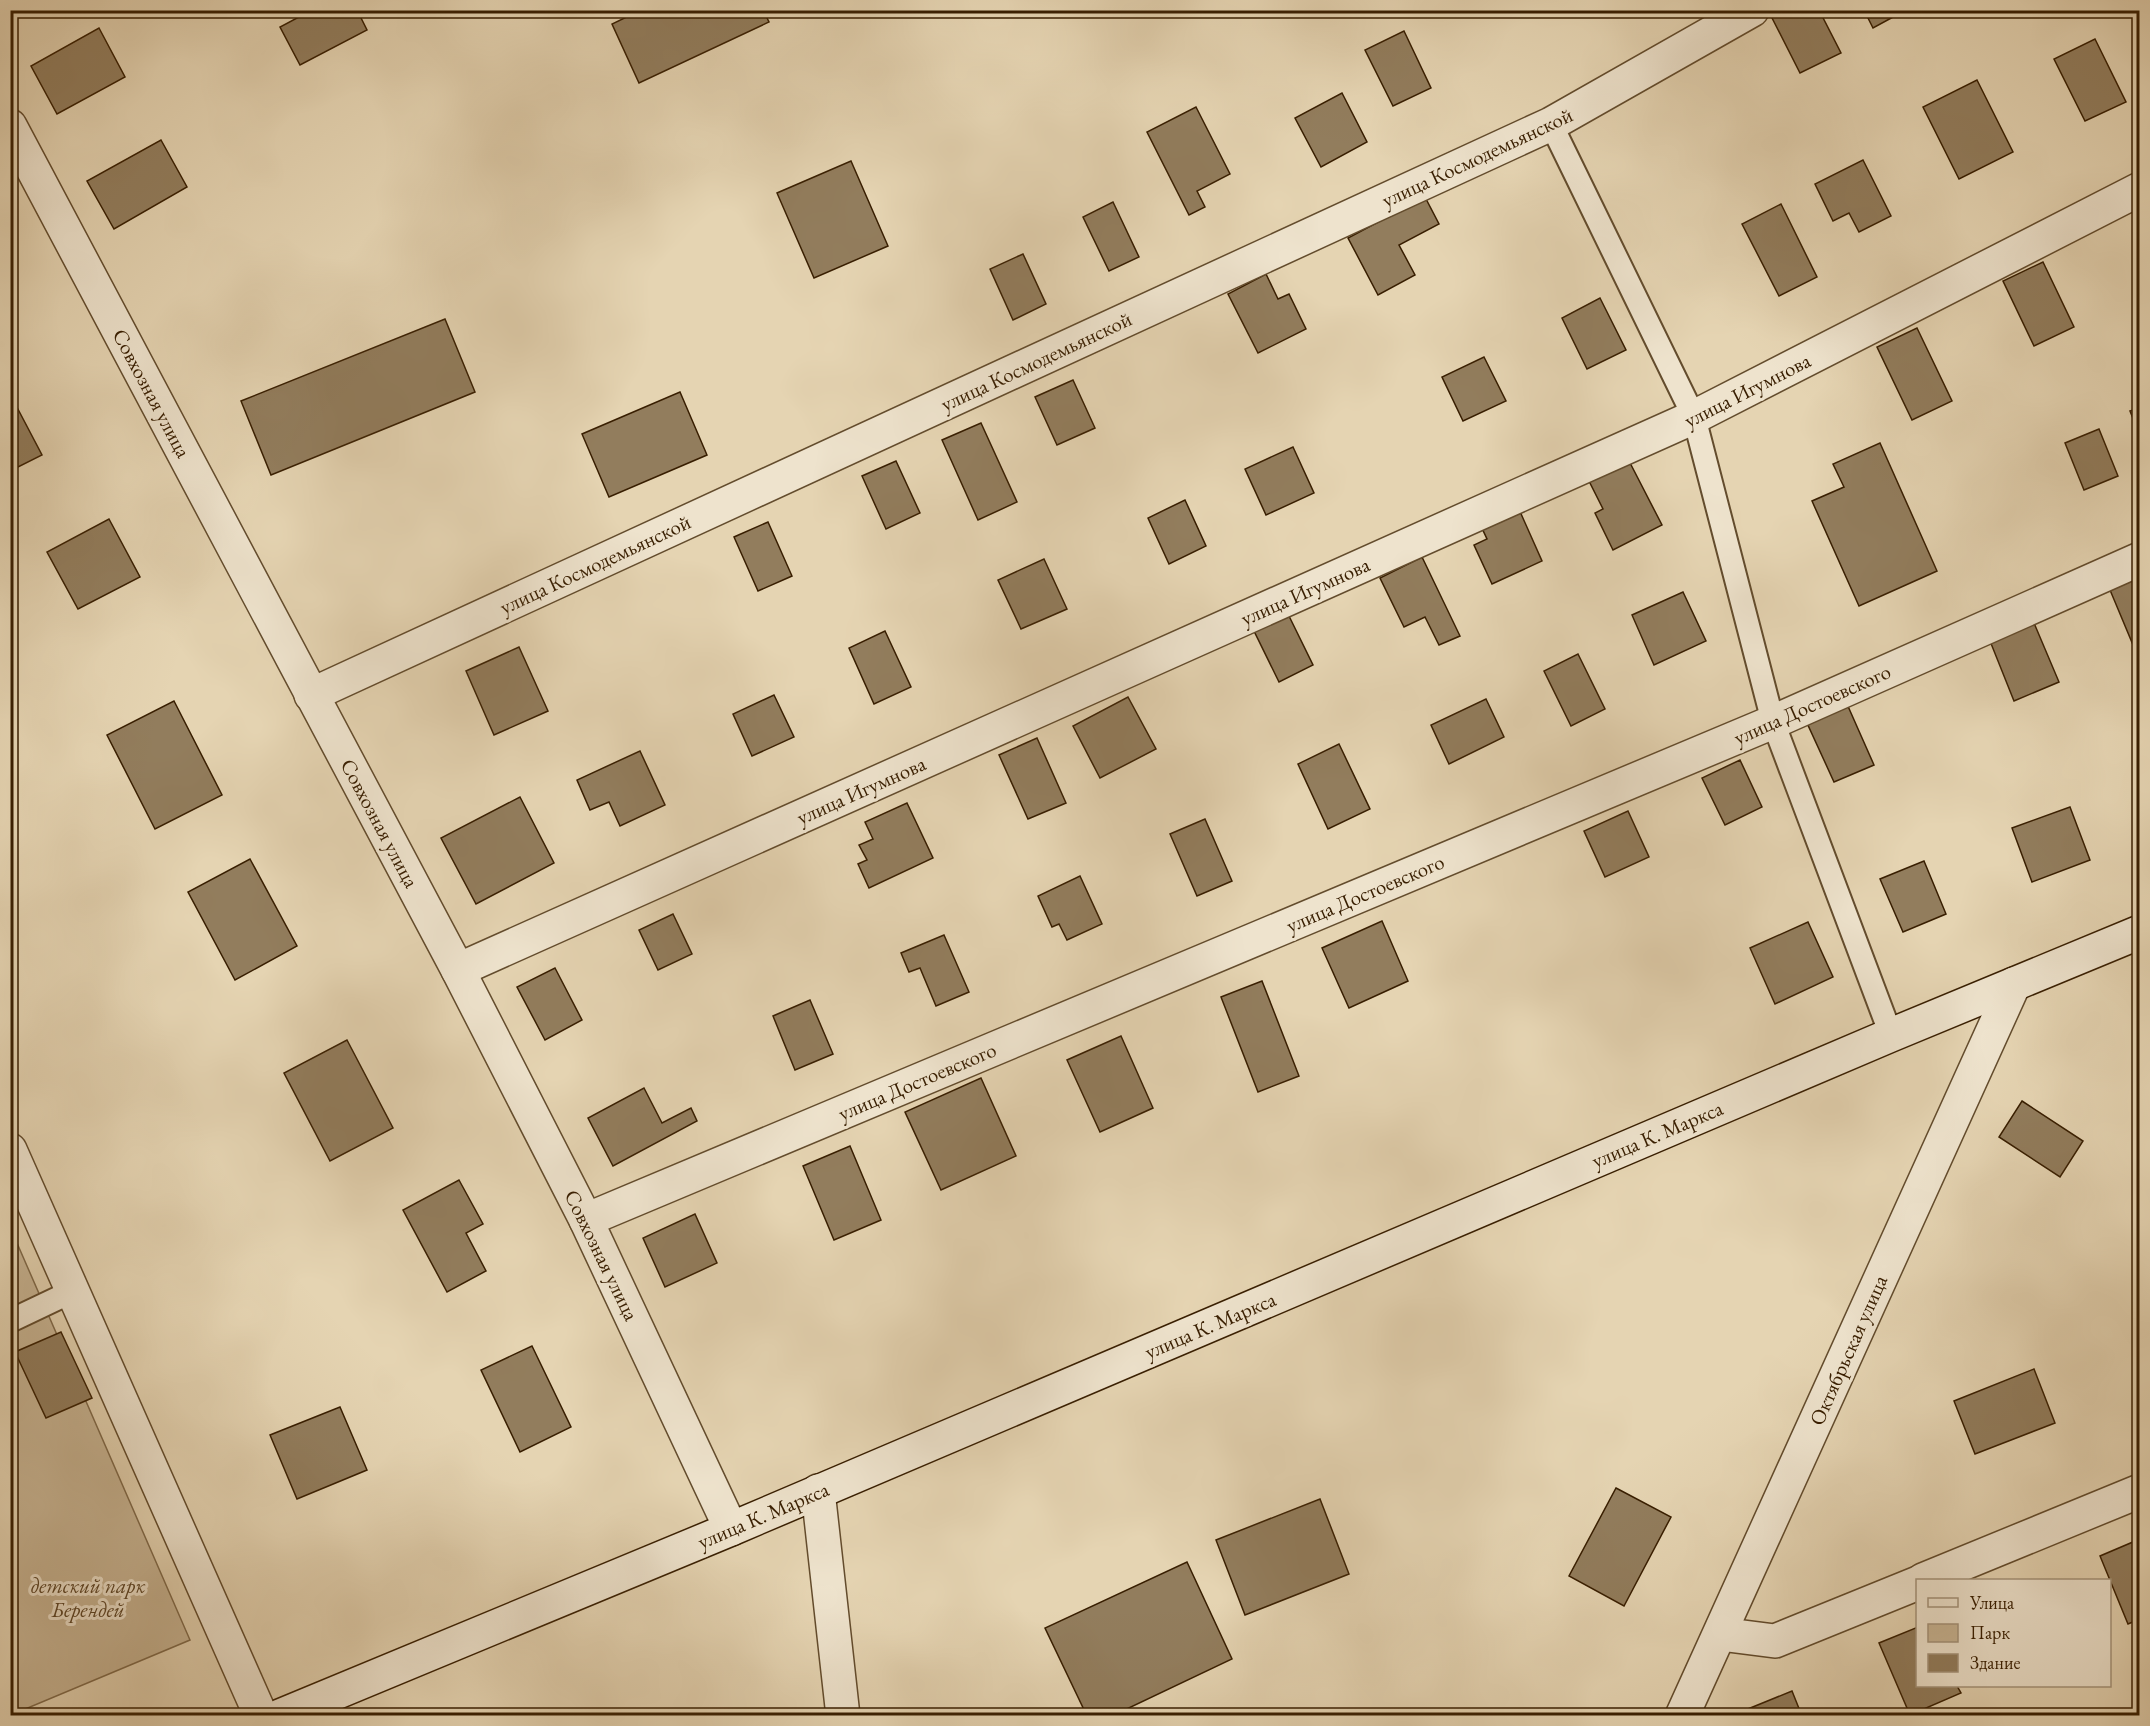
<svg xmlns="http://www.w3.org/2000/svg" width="2150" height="1726" viewBox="0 0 2150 1726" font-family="'EB Garamond',serif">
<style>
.green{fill:#c8b594;stroke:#806a4a;stroke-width:1.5}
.building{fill:#927d5d;stroke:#381e01;stroke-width:1.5}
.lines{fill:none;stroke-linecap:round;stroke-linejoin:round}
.service-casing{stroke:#634c2d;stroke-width:26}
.minor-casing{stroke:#634c2d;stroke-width:36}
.tertiary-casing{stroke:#634c2d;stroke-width:36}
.secondary-casing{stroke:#381e01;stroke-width:36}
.service{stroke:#eee3cd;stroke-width:22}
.minor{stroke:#eee3cd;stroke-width:33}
.tertiary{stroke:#eee3cd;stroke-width:33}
.secondary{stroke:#eee3cd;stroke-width:33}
.labels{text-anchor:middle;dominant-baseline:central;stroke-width:6;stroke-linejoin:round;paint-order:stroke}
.street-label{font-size:21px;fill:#381e01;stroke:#eee3cd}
.park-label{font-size:21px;font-style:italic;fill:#5c4426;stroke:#eee3cd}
</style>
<rect width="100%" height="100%" fill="#e5d4b2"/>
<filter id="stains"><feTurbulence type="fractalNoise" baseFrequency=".00333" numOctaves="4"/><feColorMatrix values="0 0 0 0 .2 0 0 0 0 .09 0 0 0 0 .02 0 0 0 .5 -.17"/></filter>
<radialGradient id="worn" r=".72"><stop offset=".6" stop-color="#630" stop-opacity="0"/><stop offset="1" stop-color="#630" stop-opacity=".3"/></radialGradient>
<path class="green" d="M10,1227L190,1640L11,1715H10Z"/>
<g class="building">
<path d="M312,10H357L367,30L300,65L280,27Z"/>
<path d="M641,10H763L769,22L639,83L612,24Z"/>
<path d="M1773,10H1819L1841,53L1800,73L1769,12Z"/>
<path d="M1864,10H1906L1873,28Z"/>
<path d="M99,28L125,77L57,114L31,66Z"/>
<path d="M1404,31L1431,88L1393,106L1365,50Z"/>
<path d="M2095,39L2126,102L2085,121L2054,59Z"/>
<path d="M1977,80L2013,152L1959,179L1923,107Z"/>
<path d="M1342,93L1367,142L1321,167L1295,118Z"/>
<path d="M1196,107L1230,174L1197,191L1205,207L1189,215L1147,132Z"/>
<path d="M161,140L187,187L114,229L87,181Z"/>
<path d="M1863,160L1891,216L1859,232L1849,213L1833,221L1815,184Z"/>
<path d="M851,161L888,246L814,278L777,193Z"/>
<path d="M1425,197L1439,224L1399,245L1415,275L1378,295L1348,238Z"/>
<path d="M1113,202L1139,257L1109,271L1083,217Z"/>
<path d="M1781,204L1817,277L1779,296L1742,224Z"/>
<path d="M1023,254L1046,304L1013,320L990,269Z"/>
<path d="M2043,262L2074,327L2034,346L2003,281Z"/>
<path d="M1266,274L1278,299L1289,294L1306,329L1258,353L1228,294Z"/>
<path d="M1600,298L1626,350L1587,369L1562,318Z"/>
<path d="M445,319L475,392L271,475L241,401Z"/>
<path d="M1917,328L1952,401L1912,420L1877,347Z"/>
<path d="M1484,357L1506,401L1463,421L1442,377Z"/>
<path d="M1073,380L1095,428L1057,445L1035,397Z"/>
<path d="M680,392L707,455L609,497L582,434Z"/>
<path d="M10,394L42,455L10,471Z"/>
<path d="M2140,408V436L2130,411Z"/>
<path d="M981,423L1017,502L978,520L942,440Z"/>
<path d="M2099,429L2118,476L2084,490L2065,443Z"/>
<path d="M1880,443L1937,571L1859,606L1812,501L1844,487L1833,464Z"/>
<path d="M1293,447L1314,493L1266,515L1245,469Z"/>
<path d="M1627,457L1662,525L1613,550L1595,513L1603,509L1587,477Z"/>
<path d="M896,461L920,513L886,529L862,476Z"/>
<path d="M1185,500L1206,546L1169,564L1148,518Z"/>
<path d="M1518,507L1542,561L1492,584L1474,545L1487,539L1480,524Z"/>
<path d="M109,519L140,577L78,609L47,552Z"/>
<path d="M768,522L792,576L758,591L734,537Z"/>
<path d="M1422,557L1460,636L1439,645L1425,617L1404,627L1380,578Z"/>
<path d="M1044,559L1067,609L1021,629L998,580Z"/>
<path d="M2140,577V651L2136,652L2110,590Z"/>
<path d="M1683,592L1706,641L1654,665L1632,615Z"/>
<path d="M1288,614L1313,665L1279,682L1254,631Z"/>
<path d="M2034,623L2059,682L2014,701L1990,641Z"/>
<path d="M885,631L911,687L874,704L849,648Z"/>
<path d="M519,647L548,711L494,735L466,671Z"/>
<path d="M1578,654L1605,709L1571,726L1544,671Z"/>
<path d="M774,695L794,737L752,756L733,714Z"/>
<path d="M1128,697L1156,749L1100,778L1073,726Z"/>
<path d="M1486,699L1504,737L1449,764L1431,725Z"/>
<path d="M174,701L222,795L155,829L107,735Z"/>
<path d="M1847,704L1874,765L1834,782L1807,723Z"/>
<path d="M1037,738L1066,803L1028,819L999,755Z"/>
<path d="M1339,744L1370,809L1328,829L1298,764Z"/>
<path d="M640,751L665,805L620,826L609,802L590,810L577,780Z"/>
<path d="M1740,760L1762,807L1725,825L1702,778Z"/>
<path d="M520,797L554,863L476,904L441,838Z"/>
<path d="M907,803L933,858L869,888L858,864L867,860L859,845L873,839L865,822Z"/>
<path d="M2070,807L2090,860L2032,882L2012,828Z"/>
<path d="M1628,811L1649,857L1605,877L1584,831Z"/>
<path d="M1205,819L1232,881L1197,896L1170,834Z"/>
<path d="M250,859L297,946L235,980L188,892Z"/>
<path d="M1924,861L1946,914L1903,932L1880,879Z"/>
<path d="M1080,876L1102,924L1067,940L1059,924L1052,927L1038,896Z"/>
<path d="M673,914L692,954L658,970L639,930Z"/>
<path d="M1382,921L1408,981L1349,1008L1322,948Z"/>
<path d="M1808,922L1833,977L1775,1004L1750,948Z"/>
<path d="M944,935L969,992L936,1006L920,968L909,972L901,953Z"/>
<path d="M555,968L582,1020L545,1040L517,987Z"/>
<path d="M1262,981L1299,1076L1258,1092L1221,997Z"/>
<path d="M810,1000L833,1054L795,1070L773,1016Z"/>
<path d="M1121,1036L1153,1108L1100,1132L1067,1060Z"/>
<path d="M347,1040L393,1128L330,1161L284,1073Z"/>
<path d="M2140,1051V1069L2133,1055Z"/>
<path d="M981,1078L1016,1156L941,1190L905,1112Z"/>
<path d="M644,1088L662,1123L691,1108L697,1121L613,1166L588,1118Z"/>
<path d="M2022,1101L2083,1141L2060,1177L1999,1137Z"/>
<path d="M850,1146L881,1220L834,1240L803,1166Z"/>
<path d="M459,1180L483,1224L466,1233L486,1271L447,1292L403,1210Z"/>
<path d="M695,1214L717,1263L665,1287L643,1238Z"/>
<path d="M61,1332L92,1398L46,1418L15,1352Z"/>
<path d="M532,1346L571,1427L520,1452L481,1370Z"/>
<path d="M2034,1369L2055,1423L1975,1454L1954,1401Z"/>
<path d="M340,1407L367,1470L297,1499L270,1435Z"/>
<path d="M1616,1488L1671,1517L1624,1606L1569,1576Z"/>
<path d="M1320,1499L1349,1574L1245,1615L1216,1540Z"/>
<path d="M2140,1539V1619L2128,1624L2100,1556Z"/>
<path d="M1187,1562L1232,1659L1112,1716H1087L1045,1628Z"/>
<path d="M1918,1627V1686H1957L1961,1693L1910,1715L1879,1643Z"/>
<path d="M1792,1691L1802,1716H1739L1738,1713Z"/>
</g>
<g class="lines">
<g class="service-casing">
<g id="service">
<path d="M1551,124L1694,417L1773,722L1891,1035"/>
<path d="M10,1321L73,1291"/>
</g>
</g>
<g class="minor-casing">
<g id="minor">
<path d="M10,126L458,970L586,1220L731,1529"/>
<path d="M311,695L1551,124L1752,10"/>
<path d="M458,970L1694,417L2140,189"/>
<path d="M10,1150L261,1716"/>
<path d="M586,1220L1773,722L2140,559"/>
<path d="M818,1491L843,1716"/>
<path d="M1923,1580L2140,1491"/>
<path d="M1720,1634L1775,1641L1918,1583"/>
</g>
</g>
<g class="tertiary-casing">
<path id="tertiary" d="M1682,1716L2014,984"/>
</g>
<g class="secondary-casing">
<path id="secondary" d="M280,1716L731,1529L1891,1035L2140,932"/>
</g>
<use href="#service" class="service"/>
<use href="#minor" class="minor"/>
<use href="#tertiary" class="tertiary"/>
<use href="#secondary" class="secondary"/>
</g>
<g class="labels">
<g class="street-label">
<text transform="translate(1477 157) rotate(-25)">улица Космодемьянской</text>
<text transform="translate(1036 361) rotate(-25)">улица Космодемьянской</text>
<text transform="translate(1747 390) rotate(-27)">улица Игумнова</text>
<text transform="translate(152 393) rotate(62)">Совхозная улица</text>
<text transform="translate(595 564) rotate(-25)">улица Космодемьянской</text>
<text transform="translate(1305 591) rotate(-24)">улица Игумнова</text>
<text transform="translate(1812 704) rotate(-24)">улица Достоевского</text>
<text transform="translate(861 790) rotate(-24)">улица Игумнова</text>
<text transform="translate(380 823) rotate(62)">Совхозная улица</text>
<text transform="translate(1365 893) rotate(-23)">улица Достоевского</text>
<text transform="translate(917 1081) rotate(-23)">улица Достоевского</text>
<text transform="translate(1657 1134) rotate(-23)">улица К. Маркса</text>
<text transform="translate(602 1255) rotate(64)">Совхозная улица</text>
<text transform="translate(1210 1325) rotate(-23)">улица К. Маркса</text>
<text transform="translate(1848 1350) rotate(-66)">Октябрьская улица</text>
<text transform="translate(763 1515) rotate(-23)">улица К. Маркса</text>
</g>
<g class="park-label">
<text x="88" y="1585">детский парк<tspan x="88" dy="24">Берендей</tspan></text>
</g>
</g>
<rect width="2150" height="1726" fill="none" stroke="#e5d4b2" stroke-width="36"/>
<rect x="12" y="12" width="2126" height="1702" fill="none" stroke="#381e01" stroke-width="3"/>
<rect x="18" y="18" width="2114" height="1690" fill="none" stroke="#381e01" stroke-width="1.5"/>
<rect x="1916" y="1579" width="195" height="108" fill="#eee3cd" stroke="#a5947b" stroke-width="1.5"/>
<rect x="1928" y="1598" width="30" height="9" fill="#eee3cd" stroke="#a5947b" stroke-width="1.5"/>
<text x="1970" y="1609" font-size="18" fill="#381e01">Улица</text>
<rect x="1928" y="1624" width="30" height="18" fill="#c8b594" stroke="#a5947b" stroke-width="1.5"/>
<text x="1970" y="1639" font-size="18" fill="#381e01">Парк</text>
<rect x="1928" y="1654" width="30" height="18" fill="#927d5d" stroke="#a5947b" stroke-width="1.5"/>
<text x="1970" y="1669" font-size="18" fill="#381e01">Здание</text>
<rect width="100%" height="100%" filter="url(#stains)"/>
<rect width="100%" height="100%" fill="url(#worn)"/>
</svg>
